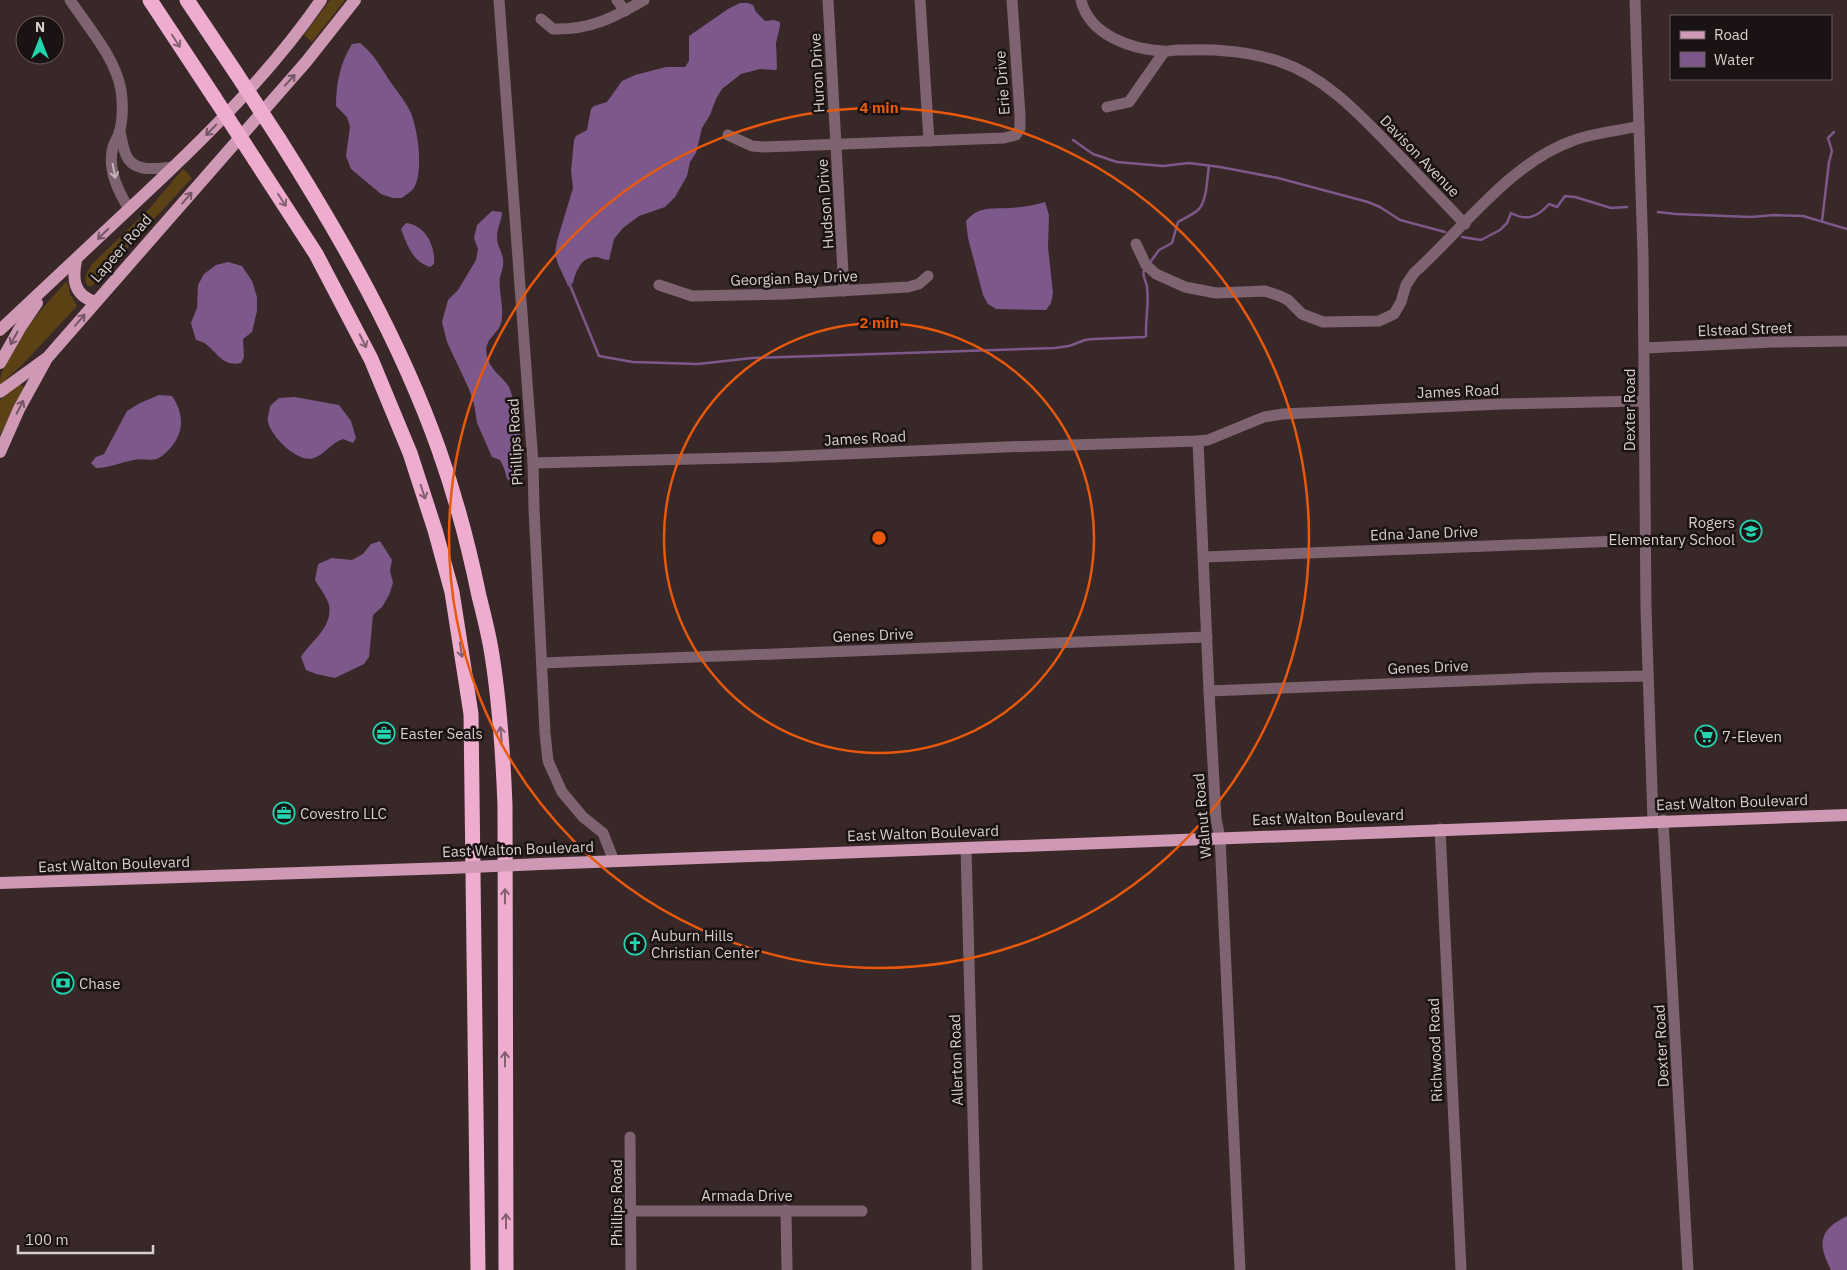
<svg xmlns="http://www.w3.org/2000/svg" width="1847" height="1270" viewBox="0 0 1847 1270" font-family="'IBM Plex Sans',sans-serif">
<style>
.grass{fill:#5b4214}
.water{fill:#7c588b}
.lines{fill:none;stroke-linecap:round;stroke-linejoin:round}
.stream{stroke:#7c588b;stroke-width:2.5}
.minor{stroke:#7e6471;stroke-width:11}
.major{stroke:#cf98b5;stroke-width:12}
.highway{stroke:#eeadcf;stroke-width:15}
.major-bridge{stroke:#cf98b5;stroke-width:12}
.highway-bridge{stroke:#eeadcf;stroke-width:15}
.oneway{stroke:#846071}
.oneway2{stroke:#755664}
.oneway3{stroke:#c2b4b7}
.ring{fill:none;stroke:#e8590c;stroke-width:2.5}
.labels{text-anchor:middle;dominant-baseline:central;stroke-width:5;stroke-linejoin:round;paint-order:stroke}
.street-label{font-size:15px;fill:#d9cece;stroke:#1b1313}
.poi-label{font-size:15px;fill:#d9cece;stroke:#1b1313;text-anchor:start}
.centre{fill:#e8590c;stroke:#1b1313;stroke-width:2.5}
.ring-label{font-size:15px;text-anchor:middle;font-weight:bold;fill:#e8590c;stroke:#1b1313;stroke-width:5;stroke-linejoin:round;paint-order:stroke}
</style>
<rect width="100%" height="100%" fill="#392828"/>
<g class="grass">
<path d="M330,0H345L312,42L304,35Z"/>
<path d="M183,169L192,178L92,286H88C83,280 86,272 91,267L90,266L149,209Z"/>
<path d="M66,282L68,283L70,294L77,306L23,364L0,385C0,354 45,305 66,282Z"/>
<path d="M20,384L24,387L0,435V400Z"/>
</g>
<g class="water">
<path d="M740,3H748L753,5L756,12L765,21L774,20L780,22V26L776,43L777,68L776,70L760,69L741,74L722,89L716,99L710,115L702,128L696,153L690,162L687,176L675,197L665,207L639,216L623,228L614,239L609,260C605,260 601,258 597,257C581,256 576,271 573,283L568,286L558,264L555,254L557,241L573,188L571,171L574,140L576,136L587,130L591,109L594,106L607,102L622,81L635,75L666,67H685L689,61V36L728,9Z"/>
<path d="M360,43C373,53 380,66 389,80C395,89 403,98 409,109C418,126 424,171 414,188C411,192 405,195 402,198H393L381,194L351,169L346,156L350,127L347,117L336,106C336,84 340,63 352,44Z"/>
<path d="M1045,202L1049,215L1048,247L1053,293L1051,303L1046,310L996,309L988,304L983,295L968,238L966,221C978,206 992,209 1009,208C1022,207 1033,206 1045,202Z"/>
<path d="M492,211L502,212C502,220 497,228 497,237C497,246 502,251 503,259C504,265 502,271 500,277C498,292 505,308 501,323C497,336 483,339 487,356C490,370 502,376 509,387C511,391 512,397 514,401C524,434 519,451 514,484L507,479L504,468L500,460L492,457L477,423L474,404L469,389L447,342L442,322L448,300L458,290L476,260L478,249L474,238L477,225Z"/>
<path d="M406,223C425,225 436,246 434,264L430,267C413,262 407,245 401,229Z"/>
<path d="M228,262L242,266L252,281L257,297V311L252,332L243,339L244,357L241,363C224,367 218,354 207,345C204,342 199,341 196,340L191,323L197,308L198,285L204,274L216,265Z"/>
<path d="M159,395L172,396C183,412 185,430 172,446C168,451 163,456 157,459C150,461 142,458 134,460C121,462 110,468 96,468L91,463L96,457L104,454L127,411L140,403Z"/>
<path d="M295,397L339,405L351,421L356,438L353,443L343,439C331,443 325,454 314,458C298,464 271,436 268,422C267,417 270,410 270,406L279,398Z"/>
<path d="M380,541L392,560L390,571L393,583L389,595L382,607L373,615L369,657L364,664L335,678L316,674L306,670L301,657C312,640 333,627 329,605C327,597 319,587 315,580L318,564L332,558L352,560L363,554L371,544Z"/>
<path d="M1847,1216V1270H1831C1817,1243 1819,1230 1847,1216Z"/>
</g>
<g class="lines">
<g class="stream">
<path d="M1073,140L1093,154L1117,162L1163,166L1189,163L1220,167L1278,178L1368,202L1380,207L1400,220L1445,232"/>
<path d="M1658,212L1676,214L1751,217L1774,215L1803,216L1847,229"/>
<path d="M1822,221L1829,162L1832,151L1828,138L1834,132"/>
<path d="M1462,237L1481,240L1500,230L1507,223L1511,213C1526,221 1537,218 1549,204L1557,207L1565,196L1575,197L1611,208L1627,207"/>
<path d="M1149,264L1159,250L1172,243L1178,222C1185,218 1194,214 1199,209C1207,200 1207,178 1209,166"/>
<path d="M570,285L599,356L633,362L698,364L752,358L1055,348L1069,346L1085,340L1093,339L1144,337L1146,336V331C1146,317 1149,302 1147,287C1146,280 1141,275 1145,268"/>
</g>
<g class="minor">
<path d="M70,0C88,27 115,57 121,90C123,103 123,121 119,133C118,138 114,142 113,147C107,169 118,191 129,209"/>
<path d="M499,0L533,463L534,509L545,733L548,761L562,792L583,817L603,833L614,861"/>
<path d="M617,0L625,11"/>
<path d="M828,0L844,291"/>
<path d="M920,0L929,141"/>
<path d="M1081,0C1089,35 1131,49 1162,51C1167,52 1172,50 1177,50C1193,50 1210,49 1226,51C1243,52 1262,56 1278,61C1327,77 1362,117 1397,153C1419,176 1442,200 1465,224"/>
<path d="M1635,0L1643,254L1646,609L1653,821"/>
<path d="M541,19L553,29C590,30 613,18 644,0"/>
<path d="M1107,107L1129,102L1164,52"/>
<path d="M120,132C122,140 123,148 126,155C134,174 158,168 174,167"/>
<path d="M728,135L752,146L764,147L1004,138L1016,135L1020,128V115L1012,0"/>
<path d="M1136,244L1146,265L1156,274L1185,287L1216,293L1265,291L1280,296L1288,300L1302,314L1323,322L1379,321L1394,314L1401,302L1406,285L1414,273C1462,230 1510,163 1572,141C1592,133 1618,131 1639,126"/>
<path d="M659,285L692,296L786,294L908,287L919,284L928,276"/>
<path d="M1644,348L1773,342L1847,341"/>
<path d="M1198,441L1209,691L1216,819L1220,838L1240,1270"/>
<path d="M533,463L775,457L1005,447L1198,441L1208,440L1264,417L1283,414L1502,404L1643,401"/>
<path d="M1204,557L1645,540"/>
<path d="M542,663L1207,637"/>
<path d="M1209,691L1537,678L1648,676"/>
<path d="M1663,820L1688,1270"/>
<path d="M1440,829L1461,1270"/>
<path d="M966,848L977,1270"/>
<path d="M630,1137L631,1270"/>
<path d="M786,1210L787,1270"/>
<path d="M631,1211H862"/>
</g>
<g class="major">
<path d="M76,260C72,280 74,295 95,302"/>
<path d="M0,330C49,284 98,238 147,192C210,133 272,71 321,0"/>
<path d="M0,363L20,328L37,303"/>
<path d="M0,392L48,357L306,62L355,0"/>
<path d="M0,452L19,409L46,360"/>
<path d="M540,864L1847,815"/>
<path d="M0,883L449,868"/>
</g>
<g class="highway">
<path d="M150,0L214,97"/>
<path d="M187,0L236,73"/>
<path d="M279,139C341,237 400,340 439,450C456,498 469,547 479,596C484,616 489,635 492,655C500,705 503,755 505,805L506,1270"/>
<path d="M255,160L316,254L371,359L410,453L435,530L452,592L471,714L478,1270"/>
</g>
<path class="major-bridge" d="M449,868L540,864"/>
<g class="highway-bridge">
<path d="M236,73L279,139"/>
<path d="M214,97L255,160"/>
</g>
</g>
<defs><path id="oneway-shaft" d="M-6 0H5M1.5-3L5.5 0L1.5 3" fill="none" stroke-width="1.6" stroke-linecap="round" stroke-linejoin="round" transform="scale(1.25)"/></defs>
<g class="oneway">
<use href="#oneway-shaft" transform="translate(176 41) rotate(57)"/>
<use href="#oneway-shaft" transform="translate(282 200) rotate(57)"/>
<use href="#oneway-shaft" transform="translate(363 341) rotate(63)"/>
<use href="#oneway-shaft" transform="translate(423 492) rotate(72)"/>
<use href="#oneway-shaft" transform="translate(461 650) rotate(81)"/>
<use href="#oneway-shaft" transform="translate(501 734) rotate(-95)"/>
<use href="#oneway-shaft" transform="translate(505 896) rotate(-90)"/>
<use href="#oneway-shaft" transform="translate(505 1059) rotate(-90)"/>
<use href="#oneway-shaft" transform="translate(506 1221) rotate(-90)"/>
</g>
<g class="oneway2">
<use href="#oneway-shaft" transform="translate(290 80) rotate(-48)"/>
<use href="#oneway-shaft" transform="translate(211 130) rotate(134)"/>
<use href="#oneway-shaft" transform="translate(187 198) rotate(-49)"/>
<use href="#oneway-shaft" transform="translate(103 234) rotate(136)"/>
<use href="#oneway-shaft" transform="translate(80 320) rotate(-49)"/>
<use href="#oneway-shaft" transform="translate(14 338) rotate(119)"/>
<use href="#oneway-shaft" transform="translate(20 407) rotate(-63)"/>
</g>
<use class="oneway3" href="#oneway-shaft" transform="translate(114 171) rotate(79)"/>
<g class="ring">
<circle cx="879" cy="538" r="215"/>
<circle cx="879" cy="538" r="430"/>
</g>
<defs>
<g id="school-ring" transform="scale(1.125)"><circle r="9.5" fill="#1b1313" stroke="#22d5af" stroke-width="1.5"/><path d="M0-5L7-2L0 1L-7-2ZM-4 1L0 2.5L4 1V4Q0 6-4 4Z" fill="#22d5af"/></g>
<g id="office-ring" transform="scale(1.125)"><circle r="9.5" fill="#1b1313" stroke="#22d5af" stroke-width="1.5"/><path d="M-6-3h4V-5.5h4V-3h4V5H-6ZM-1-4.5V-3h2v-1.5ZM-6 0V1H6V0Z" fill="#22d5af"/></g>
<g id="supermarket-ring" transform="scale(1.125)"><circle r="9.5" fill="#1b1313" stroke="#22d5af" stroke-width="1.5"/><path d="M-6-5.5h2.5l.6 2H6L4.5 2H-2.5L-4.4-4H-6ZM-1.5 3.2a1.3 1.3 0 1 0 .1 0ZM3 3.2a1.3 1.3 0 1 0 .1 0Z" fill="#22d5af"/></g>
<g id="church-ring" transform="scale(1.125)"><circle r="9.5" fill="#1b1313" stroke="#22d5af" stroke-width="1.5"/><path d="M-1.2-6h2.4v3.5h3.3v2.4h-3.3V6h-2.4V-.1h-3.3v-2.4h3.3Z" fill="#22d5af"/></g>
<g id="bank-ring" transform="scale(1.125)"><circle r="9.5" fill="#1b1313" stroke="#22d5af" stroke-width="1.5"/><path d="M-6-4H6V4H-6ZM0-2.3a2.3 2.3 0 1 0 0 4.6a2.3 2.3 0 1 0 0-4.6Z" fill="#22d5af"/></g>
</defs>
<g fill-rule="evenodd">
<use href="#school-ring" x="1751" y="531"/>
<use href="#office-ring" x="384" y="733"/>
<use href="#supermarket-ring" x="1706" y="736"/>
<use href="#office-ring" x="284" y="813"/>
<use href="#church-ring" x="635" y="944"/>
<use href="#bank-ring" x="63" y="983"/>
</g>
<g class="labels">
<g class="street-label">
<text transform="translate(817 73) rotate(-93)">Huron Drive</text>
<text transform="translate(1002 83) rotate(-94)">Erie Drive</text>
<text transform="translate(1420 156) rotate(46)">Davison Avenue</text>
<text transform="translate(825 204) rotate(-94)">Hudson Drive</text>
<text transform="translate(121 248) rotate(-49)">Lapeer Road</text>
<text transform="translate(794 278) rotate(-2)">Georgian Bay Drive</text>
<text transform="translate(1745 329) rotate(-2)">Elstead Street</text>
<text transform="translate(1458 391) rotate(-2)">James Road</text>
<text transform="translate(1629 410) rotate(-90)">Dexter Road</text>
<text transform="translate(865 438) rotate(-3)">James Road</text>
<text transform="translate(515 442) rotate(-93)">Phillips Road</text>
<text transform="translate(1424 533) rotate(-2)">Edna Jane Drive</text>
<text transform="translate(873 635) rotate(-2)">Genes Drive</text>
<text transform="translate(1428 667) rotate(-2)">Genes Drive</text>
<text transform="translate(1732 802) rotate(-2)">East Walton Boulevard</text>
<text transform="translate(1202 816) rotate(-95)">Walnut Road</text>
<text transform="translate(1328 817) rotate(-2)">East Walton Boulevard</text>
<text transform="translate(923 833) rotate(-2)">East Walton Boulevard</text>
<text transform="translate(518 849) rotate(-2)">East Walton Boulevard</text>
<text transform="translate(114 864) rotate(-2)">East Walton Boulevard</text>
<text transform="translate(1661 1046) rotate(-93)">Dexter Road</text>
<text transform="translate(1435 1050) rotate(-92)">Richwood Road</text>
<text transform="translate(956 1060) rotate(-92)">Allerton Road</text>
<text x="747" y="1195">Armada Drive</text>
<text transform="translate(616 1203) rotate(-90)">Phillips Road</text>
</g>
<g class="poi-label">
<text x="1735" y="522" text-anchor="end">Rogers<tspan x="1735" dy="17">Elementary School</tspan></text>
<text x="400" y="733">Easter Seals</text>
<text x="1722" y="736">7-Eleven</text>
<text x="300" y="813">Covestro LLC</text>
<text x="651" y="935">Auburn Hills<tspan x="651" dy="17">Christian Center</tspan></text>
<text x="79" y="983">Chase</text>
</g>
</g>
<circle cx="879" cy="538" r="8" class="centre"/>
<g class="ring-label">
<text x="879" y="113">4 min</text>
<text x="879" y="328">2 min</text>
</g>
<rect x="1670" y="15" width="162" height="65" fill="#1b1313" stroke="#675e5e"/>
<rect x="1680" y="31" width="25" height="8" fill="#cf98b5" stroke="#675e5e"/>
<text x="1714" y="40" font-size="15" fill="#d9cece">Road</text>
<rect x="1680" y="52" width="25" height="15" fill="#7c588b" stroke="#675e5e"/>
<text x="1714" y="65" font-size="15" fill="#d9cece">Water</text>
<g transform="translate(40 40)"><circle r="24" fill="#1b1313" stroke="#675e5e"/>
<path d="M0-4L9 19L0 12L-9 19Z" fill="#22d5af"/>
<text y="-8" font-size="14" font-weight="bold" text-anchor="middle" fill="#d9cece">N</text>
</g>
<path d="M18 1245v8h135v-8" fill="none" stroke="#d9cece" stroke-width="2.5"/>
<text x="25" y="1245" font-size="15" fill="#d9cece" stroke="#1b1313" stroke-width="4" paint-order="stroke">100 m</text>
</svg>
